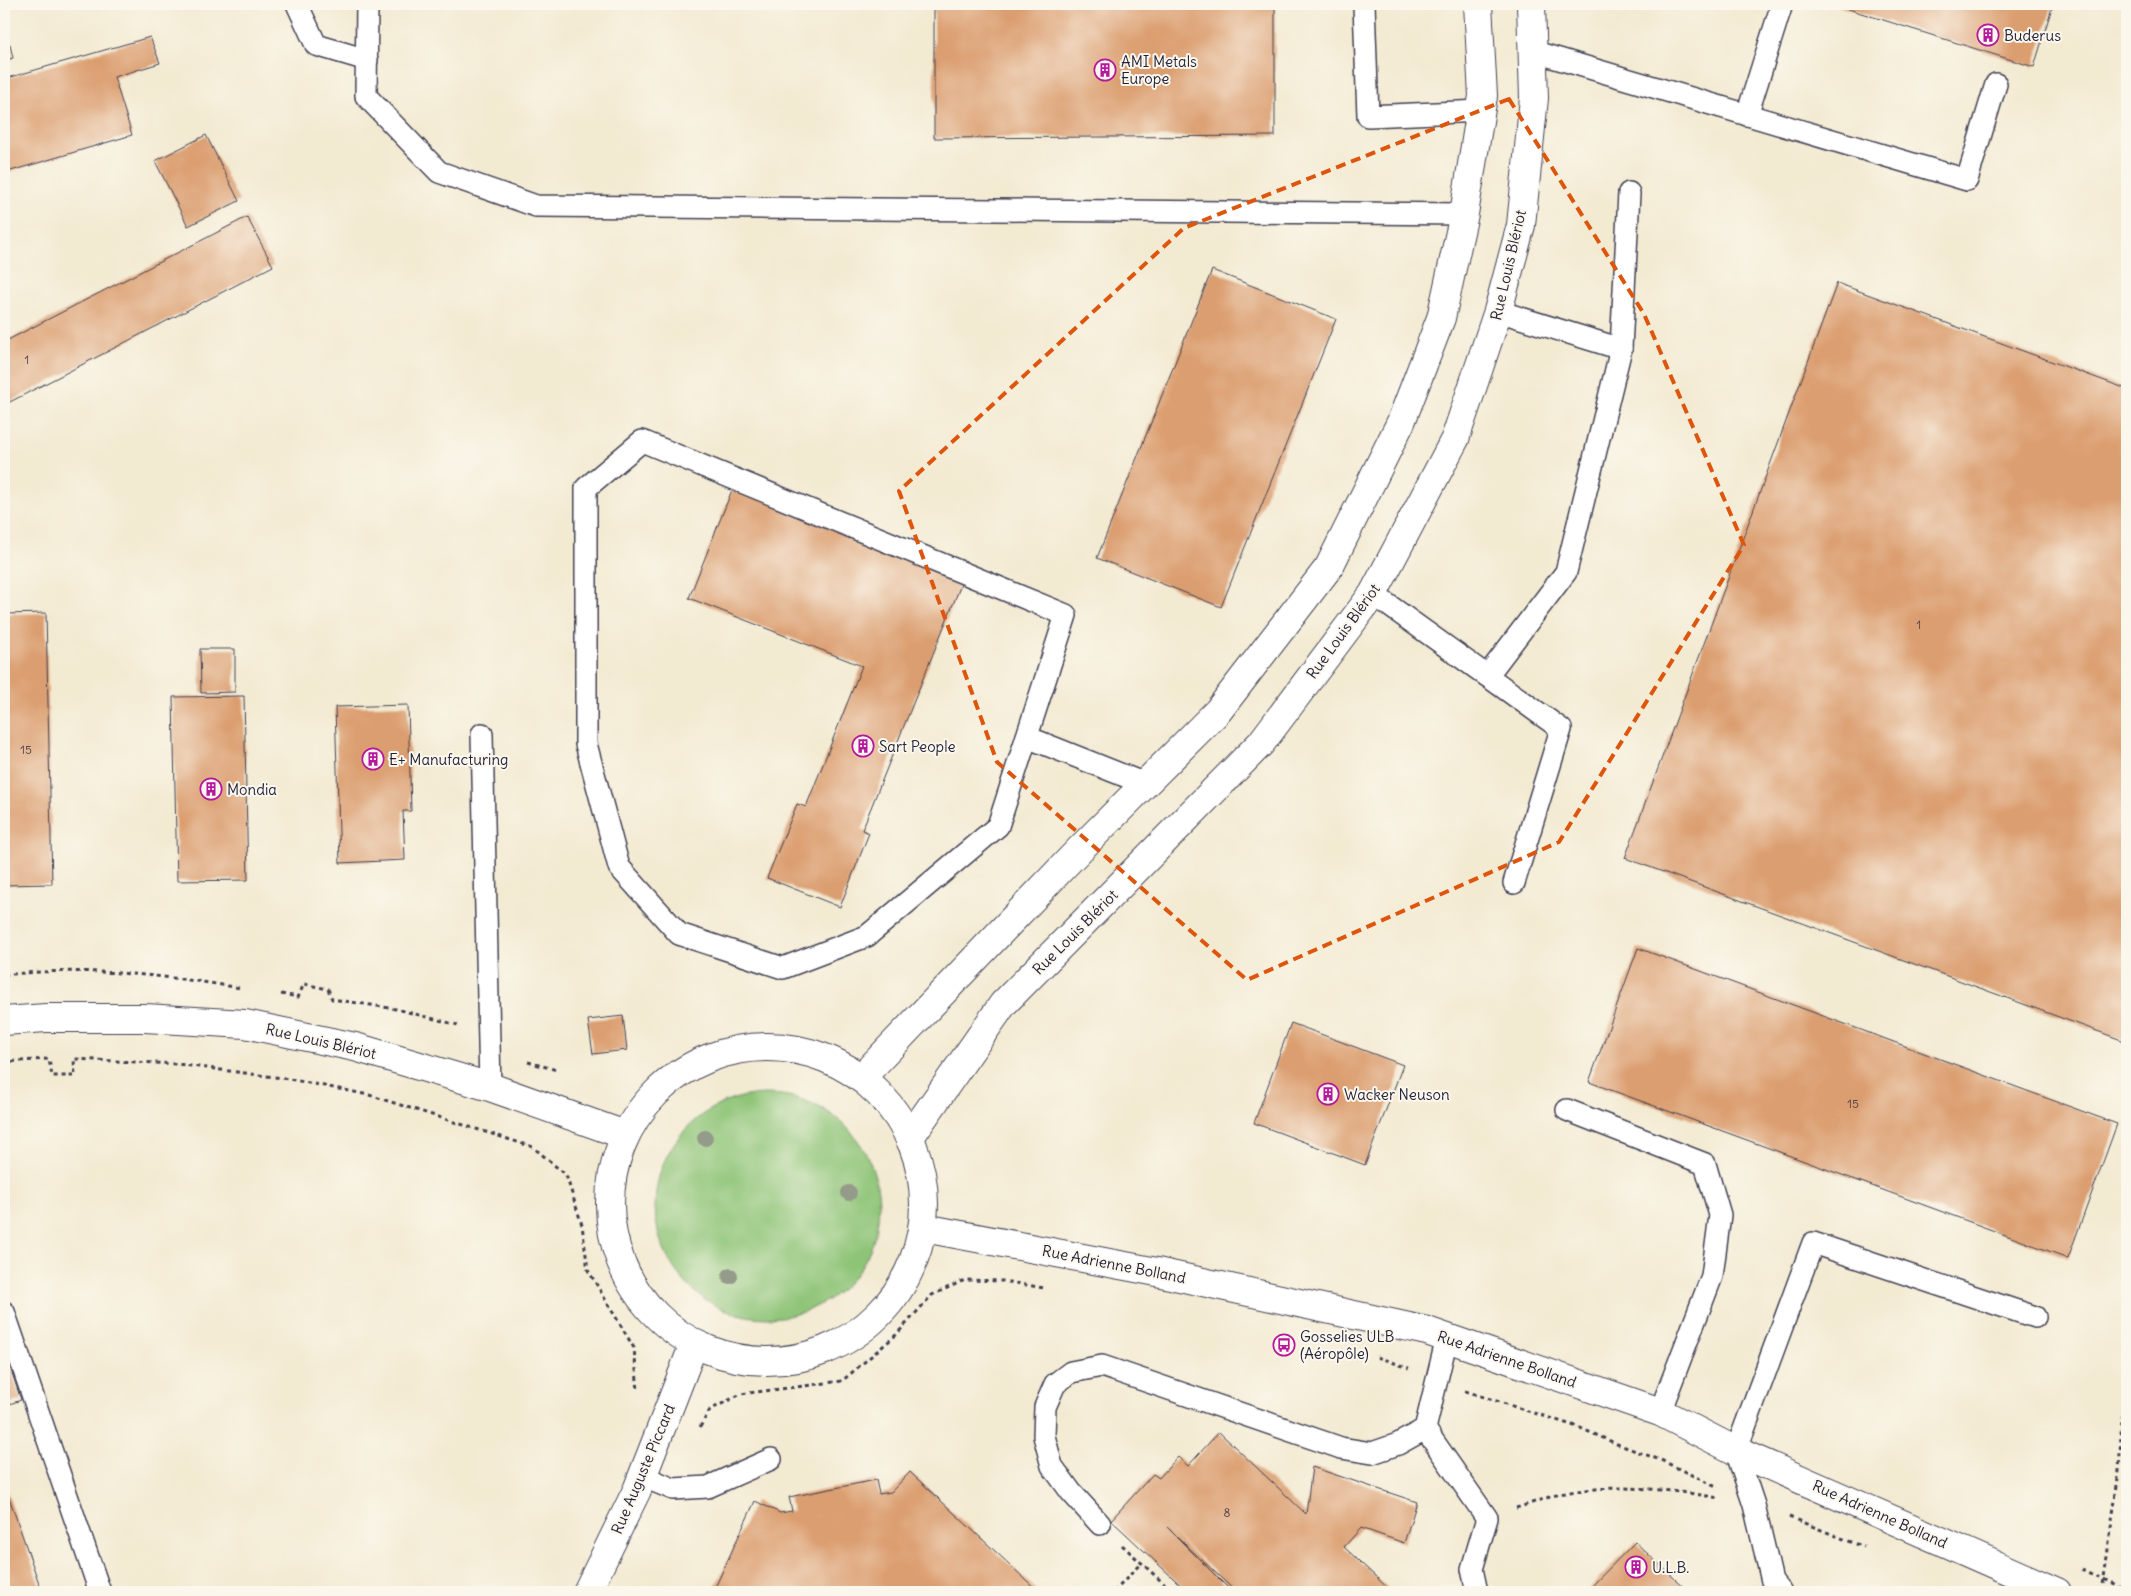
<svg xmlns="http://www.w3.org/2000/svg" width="2131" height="1596" viewBox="0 0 2131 1596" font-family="Delius,sans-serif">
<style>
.green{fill:#8ec477;stroke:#587359}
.building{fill:#db9e6f}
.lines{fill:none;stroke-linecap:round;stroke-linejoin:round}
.service-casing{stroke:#414052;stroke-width:24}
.minor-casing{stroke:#414052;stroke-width:30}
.tertiary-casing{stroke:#414052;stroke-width:30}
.path{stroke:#414052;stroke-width:3;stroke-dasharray:4 4;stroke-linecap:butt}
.service{stroke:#fff;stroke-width:21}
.minor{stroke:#fff;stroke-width:28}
.tertiary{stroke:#fff;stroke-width:28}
.tree{fill:#959b8a}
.marked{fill:none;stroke:#de560e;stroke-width:4;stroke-dasharray:10 6;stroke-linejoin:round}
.labels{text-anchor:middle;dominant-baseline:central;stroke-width:4;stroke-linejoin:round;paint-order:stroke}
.number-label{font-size:12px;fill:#504148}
.poi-label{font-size:15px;fill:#22223b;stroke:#fbf7ec;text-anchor:start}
.street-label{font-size:15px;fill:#22223b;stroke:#fbf7ec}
</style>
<rect width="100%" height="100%" fill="#fbf7ec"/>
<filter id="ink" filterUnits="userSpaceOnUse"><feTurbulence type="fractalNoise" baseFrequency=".02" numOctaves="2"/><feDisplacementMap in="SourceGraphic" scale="10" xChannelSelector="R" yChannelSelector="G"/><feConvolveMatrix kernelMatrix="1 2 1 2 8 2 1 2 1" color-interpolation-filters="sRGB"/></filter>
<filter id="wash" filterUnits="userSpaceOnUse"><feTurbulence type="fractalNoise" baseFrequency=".0096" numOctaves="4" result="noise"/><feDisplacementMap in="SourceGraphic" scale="20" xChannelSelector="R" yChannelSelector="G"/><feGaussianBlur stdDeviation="1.12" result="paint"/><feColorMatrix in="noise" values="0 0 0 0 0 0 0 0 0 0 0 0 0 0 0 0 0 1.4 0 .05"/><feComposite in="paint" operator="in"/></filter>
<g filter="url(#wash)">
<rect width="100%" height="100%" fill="#f3ead2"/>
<circle class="green" cx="767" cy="1206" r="112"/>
<g id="blocks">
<g class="building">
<path d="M934,4H1275V136L934,138Z"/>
<path d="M1832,4H2053L2034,67Z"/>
<path d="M150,37L160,63L114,77L132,135L4,173V79Z"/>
<path d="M10,45L13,58L4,61V46Z"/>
<path d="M206,135L239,201L188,226L155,161Z"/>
<path d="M247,217L273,266L4,405V342Z"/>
<path d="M1212,270L1336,319L1221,607L1097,558Z"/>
<path d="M1837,283L2127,389V1042L1625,858Z"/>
<path d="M734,485L964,577L862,830L869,833L840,907L767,878L797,804L806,807L862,666L689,598Z"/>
<path d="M46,613L52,884L4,885V614Z"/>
<path d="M200,649H235V692L201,693Z"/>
<path d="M244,696L248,880L177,881L173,697Z"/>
<path d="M408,705L411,811H403L405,860L340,863L335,707Z"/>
<path d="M1638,948L2117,1124L2068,1258L1589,1082Z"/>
<path d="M623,1016L627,1050L593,1054L588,1020Z"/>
<path d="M1291,1023L1403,1065L1365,1165L1254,1123Z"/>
<path d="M8,1361L21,1400L4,1406V1362Z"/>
<path d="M1219,1432L1306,1514L1312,1467L1417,1502L1404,1543L1361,1528L1344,1547L1392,1592H1236L1167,1527L1232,1592H1188L1111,1520L1153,1474L1159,1478L1178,1457L1188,1466Z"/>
<path d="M910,1472L1039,1592H713L755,1501L780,1513L792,1511L789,1497L876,1480L879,1494L891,1492Z"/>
<path d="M4,1483L42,1592H4Z"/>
<path d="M1635,1542L1689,1592H1586Z"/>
</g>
</g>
</g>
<g filter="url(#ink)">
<use href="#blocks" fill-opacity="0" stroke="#414052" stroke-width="1"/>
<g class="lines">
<g class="service-casing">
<g id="service">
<path d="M297,4L316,45L367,60"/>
<path d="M367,4L366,96L439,172L536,206L1464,214"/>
<path d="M1364,4L1368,116L1481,111"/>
<path d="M1532,51L1967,180L1996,84"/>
<path d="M1747,115L1782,4"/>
<path d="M1498,311L1621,349"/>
<path d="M642,441L1066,615L998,826L867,936L783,968L679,934L619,867L586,744V488Z"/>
<path d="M1373,594L1561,729L1514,883"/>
<path d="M1487,676L1566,572L1621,349L1629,193"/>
<path d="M482,734L490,1087"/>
<path d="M1027,737L1145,784"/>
<path d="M1567,1110L1705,1164L1720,1215L1712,1276L1660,1412"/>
<path d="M4,1312L100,1592"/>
<path d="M1425,1429L1487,1518L1472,1569L1477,1592"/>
<path d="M642,1476L673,1489L708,1487L771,1459"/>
<path d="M1100,1524L1071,1492L1052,1466L1044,1436L1045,1407L1055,1384L1071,1372L1102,1366L1341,1448L1372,1453L1398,1444L1425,1429L1447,1338"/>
<path d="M1781,1592L1772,1581L1754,1505L1736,1451L1813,1243L2035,1317"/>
</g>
</g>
<g class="minor-casing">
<g id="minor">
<path d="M862,1077L1080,849L1218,711L1329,567L1401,422L1441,318L1464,214L1483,96L1478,4"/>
<path d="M910,1137L1003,1004L1261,743L1373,594L1455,439L1498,311L1521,225L1534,98L1531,4"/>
<path d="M587,1592L637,1490L694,1344"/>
</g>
</g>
<g class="tertiary-casing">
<g id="tertiary">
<path d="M4,1021L46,1018H145L245,1024L355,1047L490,1087L625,1135"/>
<circle cx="767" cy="1204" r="157"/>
<path d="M924,1228L1157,1272L1427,1331L1660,1412L1736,1451L2057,1592"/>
</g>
</g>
<g class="path">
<path d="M4,975C79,966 166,975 240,988"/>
<path d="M281,994L298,997L304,984L328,989L332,999L396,1009L458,1025"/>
<path d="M4,1062L49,1059L52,1076H75L74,1059L177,1064L289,1079L369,1095L533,1147L566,1175L582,1225L588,1270L634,1348L638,1391"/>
<path d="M528,1062L557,1070"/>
<path d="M1377,1357L1409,1368"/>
<path d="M1465,1391L1578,1427L1617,1444L1663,1461L1716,1487"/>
<path d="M700,1427L710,1410L741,1394L842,1381L896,1335L932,1295L965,1280L1003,1281L1044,1288"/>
<path d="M1516,1508C1530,1504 1545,1498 1560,1494C1611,1483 1668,1489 1719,1498"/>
<path d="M1789,1517L1864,1547"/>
<path d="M1122,1545L1173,1592"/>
<path d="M2082,1569L2127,1590"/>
<path d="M1114,1592L1141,1563"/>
<path d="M2102,1592L2119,1471L2122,1417L2127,1410"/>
</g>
<use href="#service" class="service"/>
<use href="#minor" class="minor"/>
<use href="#tertiary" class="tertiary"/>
</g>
<g class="tree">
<circle cx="705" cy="1138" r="8"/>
<circle cx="849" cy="1193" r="8"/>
<circle cx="730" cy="1276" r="8"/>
</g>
</g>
<path class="marked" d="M1509,99L1644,314L1744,545L1559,842L1247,980L997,762L899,491L1184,228Z"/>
<defs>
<g id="building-ring" transform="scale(1.125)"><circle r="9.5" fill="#fbf7ec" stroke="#b5179e" stroke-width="1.5"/><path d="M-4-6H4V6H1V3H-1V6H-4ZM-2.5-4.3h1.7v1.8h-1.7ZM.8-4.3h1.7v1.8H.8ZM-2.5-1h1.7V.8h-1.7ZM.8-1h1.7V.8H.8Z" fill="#b5179e"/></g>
<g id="bus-ring" transform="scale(1.125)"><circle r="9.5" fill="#fbf7ec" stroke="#b5179e" stroke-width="1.5"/><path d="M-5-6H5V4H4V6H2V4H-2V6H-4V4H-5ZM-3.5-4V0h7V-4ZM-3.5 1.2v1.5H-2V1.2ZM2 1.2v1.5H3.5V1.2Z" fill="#b5179e"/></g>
</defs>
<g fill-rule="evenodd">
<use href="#building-ring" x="1988" y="35"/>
<use href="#building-ring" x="1105" y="70"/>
<use href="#building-ring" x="863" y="746"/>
<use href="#building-ring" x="373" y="759"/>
<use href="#building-ring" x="211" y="789"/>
<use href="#building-ring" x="1328" y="1094"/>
<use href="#bus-ring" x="1284" y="1345"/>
<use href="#building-ring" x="1636" y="1567"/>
</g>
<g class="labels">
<g class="number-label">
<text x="27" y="359">1</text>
<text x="1919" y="624">1</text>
<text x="26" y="749">15</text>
<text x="1853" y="1103">15</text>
<text x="1227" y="1512">8</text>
</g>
<g class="poi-label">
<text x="2004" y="35">Buderus</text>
<text x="1121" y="61">AMI Metals<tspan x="1121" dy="17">Europe</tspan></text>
<text x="879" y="746">Sart People</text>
<text x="389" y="759">E+ Manufacturing</text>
<text x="227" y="789">Mondia</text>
<text x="1344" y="1094">Wacker Neuson</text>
<text x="1300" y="1336">Gosselies ULB<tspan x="1300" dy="17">(Aéropôle)</tspan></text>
<text x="1652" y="1567">U.L.B.</text>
</g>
<g class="street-label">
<text transform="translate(1508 265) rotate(-77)">Rue Louis Blériot</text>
<text transform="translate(1343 631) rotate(-54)">Rue Louis Blériot</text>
<text transform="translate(1075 932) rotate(-45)">Rue Louis Blériot</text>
<text transform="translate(321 1041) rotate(13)">Rue Louis Blériot</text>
<text transform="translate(1114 1264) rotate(11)">Rue Adrienne Bolland</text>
<text transform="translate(1507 1359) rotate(19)">Rue Adrienne Bolland</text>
<text transform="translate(643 1469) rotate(-67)">Rue Auguste Piccard</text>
<text transform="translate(1880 1514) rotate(24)">Rue Adrienne Bolland</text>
</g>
</g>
<rect width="2131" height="1596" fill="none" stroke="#fbf7ec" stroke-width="20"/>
</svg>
